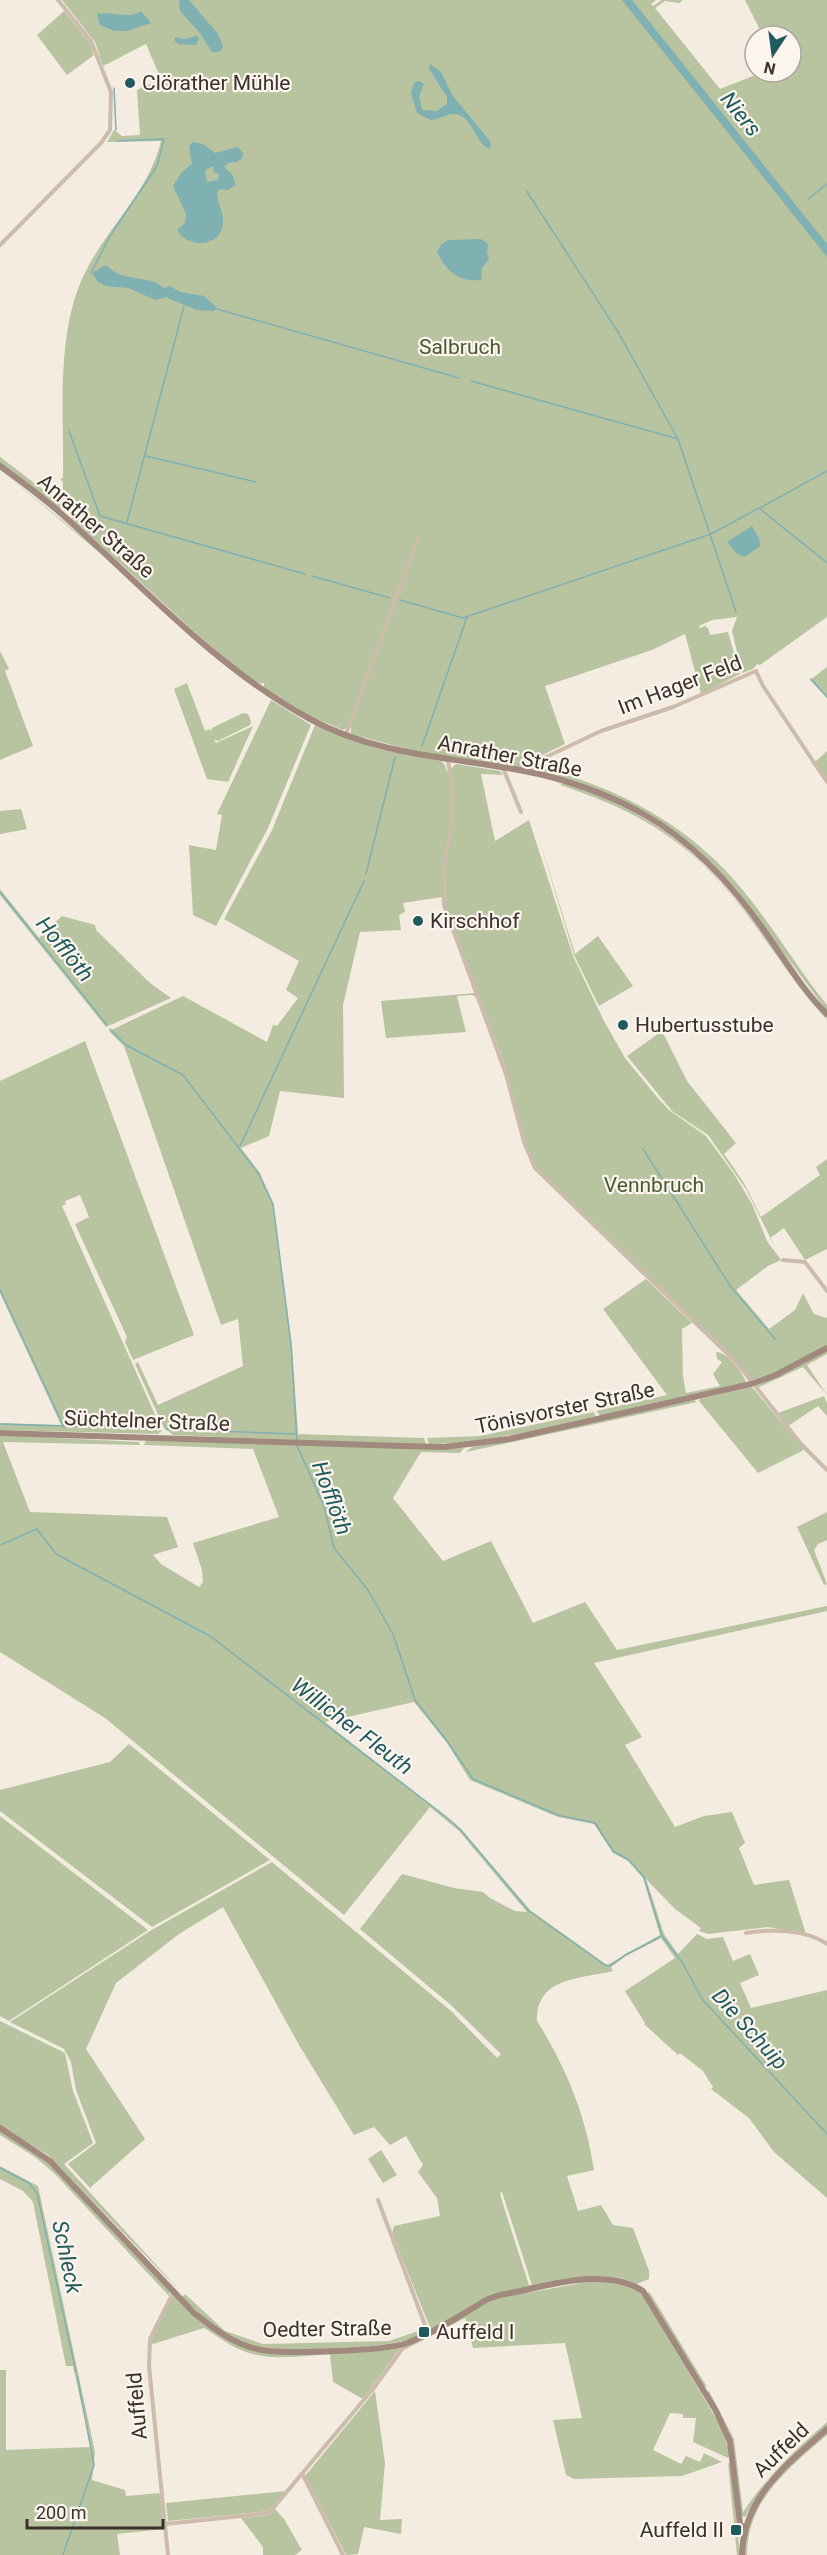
<svg xmlns="http://www.w3.org/2000/svg" width="827" height="2555" viewBox="0 0 827 2555" font-family="Roboto,sans-serif">
<style>
.green{fill:#b8c4a0;fill-rule:evenodd}
.water{fill:#7fb0b2;fill-rule:evenodd}
.lines{fill:none;stroke-linecap:round;stroke-linejoin:round}
.stream{stroke:#7fb0b2;stroke-width:1.5}
.street{stroke:#cdbbac;stroke-width:4}
.secondary{stroke:#a18a7d;stroke-width:6}
.poi-dot{fill:#1f5a5e;stroke:#fbf5ee;stroke-width:2}
.labels{text-anchor:middle;dominant-baseline:central;stroke-width:4.5;stroke-linejoin:round;paint-order:stroke}
.poi-label{font-size:21px;fill:#3b302b;stroke:#fbf5ee;text-anchor:start}
.park-label{font-size:21px;fill:#4a5a2e;stroke:#fbf5ee}
.street-label{font-size:21px;fill:#3b302b;stroke:#fbf5ee}
.water-label{font-size:22px;font-style:italic;fill:#1f5a5e;stroke:#fbf5ee}
</style>
<rect width="100%" height="100%" fill="#f4ebe1"/>
<g class="green">
<path d="M62,0H656L651,4L653,6L662,0H683L679,3L665,1L655,8L720,89L763,72H791V36H763L745,0H827V617L760,665L757,664L753,669L742,673L732,631L737,617L712,620L699,626L700,628L705,626L708,628L710,635L728,632L740,674L701,694L685,634L652,650L545,686L565,744L526,763L508,760L537,766L531,770L433,756L351,734V725L343,730L310,716L264,690V683L256,684L201,638L71,518L68,509L63,505L61,509L58,508L0,464V457L62,504L63,482L60,479L63,478C64,413 56,339 82,279C104,230 149,193 161,141L107,142L114,130L122,136L140,135L137,90L161,79L146,44L103,66L95,42Z"/>
<path d="M64,11L90,43L94,55L67,75L37,35Z"/>
<path d="M0,470L106,556L218,662L105,557Z"/>
<path d="M0,651L9,669L5,671L33,746L0,760Z"/>
<path d="M827,667V698L810,680Z"/>
<path d="M187,683L205,731L210,729L211,732L212,728L243,713L248,714L251,721L250,725L218,741L214,739L216,743L253,726L228,782L207,779L174,689Z"/>
<path d="M271,700L311,725L268,828L216,926L193,915L189,845L216,850L222,815L217,814Z"/>
<path d="M315,725L379,749L441,761L445,765L447,772L456,764L500,771L503,775L481,774L495,841L529,820L573,956L604,1021L625,1058L657,1097L669,1110L706,1136L734,1174L752,1204L767,1241L781,1260L768,1266L736,1290L769,1329L795,1310L803,1293L814,1314L827,1318V1345L783,1370L753,1380L537,1169L525,1142L506,1068L446,907L445,870L442,897L403,903L405,912L399,915L401,930L360,932L343,1005L344,1098L280,1091L269,1136L241,1148L260,1173L273,1203L292,1346L298,1434L424,1438L426,1444L438,1449L464,1448L460,1453L421,1452L393,1498L443,1561L491,1541L533,1623L585,1602L617,1650L827,1606V1611L594,1663L642,1737L625,1745L675,1827L704,1816L732,1812L745,1843L739,1848L754,1885L789,1880L806,1934L768,1927L708,1934L699,1931L701,1928L675,1909L646,1879L664,1934L678,1954L697,1934L707,1939L723,1937L733,1961L750,1954L759,1975L740,1983L751,2008L827,1990V2198L774,2152L749,2118L711,2089L713,2087L703,2071L680,2053L678,2055L644,2024L645,2023L625,1991L675,1958L661,1938L626,1956L611,1967L613,1971C580,1979 536,1977 537,2021C566,2067 586,2116 594,2170L567,2176L578,2211L601,2205L613,2225L633,2228L649,2271V2279L637,2284L621,2278L599,2276L501,2293L431,2330L392,2233L394,2226L440,2216L437,2198L418,2172L423,2165L406,2136L390,2145L374,2127L354,2135L299,2045L223,1907L179,1934L116,1983L86,2049L145,2139L90,2188L68,2164L96,2143L76,2090L71,2062L64,2049L10,2022L150,1931L272,1862L451,2011L497,2058L501,2054L452,2006L360,1929L402,1874L454,1888L483,1892L490,1898L515,1911L527,1912L459,1831L430,1807L344,1915L105,1718L0,1652V1435L139,1442L140,1445L3,1442L30,1512L167,1517L178,1547L153,1555L161,1564L199,1587L203,1582L202,1570L193,1543L279,1517L253,1449L144,1445L146,1440H295L173,1435L164,1428L135,1364L138,1362L158,1405L243,1366L238,1319L221,1325L124,1046L109,1031L183,996L267,1042L273,1025L277,1026L298,998L286,990L299,961L224,919L272,830ZM414,1702L447,1743L470,1780L558,1817L594,1824L613,1853L628,1861L643,1878L660,1935L607,1965L530,1910L461,1829L325,1722ZM502,2192L532,2285H529L502,2201L500,2193Z"/>
<path d="M827,751V780L815,762Z"/>
<path d="M540,767C622,789 693,827 746,894C775,930 798,969 827,1005V1011L736,889L703,855L630,804L585,785L543,773Z"/>
<path d="M564,783C677,820 719,873 786,965C795,977 824,1010 827,1020C788,978 760,926 721,883C677,833 622,805 560,785Z"/>
<path d="M21,809L27,829L0,834V811Z"/>
<path d="M536,829L575,954L598,936L633,986L599,1006L574,955Z"/>
<path d="M0,889L39,938L62,916L95,925L96,930L150,983L171,998L106,1027L0,895Z"/>
<path d="M475,993L476,997L472,995L457,996L466,1032L386,1038L381,1001Z"/>
<path d="M662,1031L687,1081L736,1143L724,1154L744,1183L761,1217L820,1175L816,1167L827,1159V1249L805,1260L784,1228L770,1238L776,1249L746,1189L708,1135L672,1111L627,1056Z"/>
<path d="M85,1041L194,1335L133,1360L125,1342L127,1337L75,1224L89,1217L80,1195L65,1201L66,1204L62,1206L161,1428L162,1431L158,1434L0,1430V1423L61,1425L0,1293V1081Z"/>
<path d="M646,1279L692,1323L682,1329L683,1376L686,1393L720,1386L713,1374L722,1362L717,1359L716,1352C729,1353 740,1370 746,1381L743,1384L601,1416L596,1411L667,1395L603,1309Z"/>
<path d="M827,1351V1354L807,1365L827,1395L803,1367L757,1388V1385L785,1374Z"/>
<path d="M752,1387L804,1450L758,1473L699,1401L700,1399Z"/>
<path d="M824,1396L827,1403V1416L818,1406L788,1426L778,1413Z"/>
<path d="M694,1400L697,1402L466,1452L472,1447Z"/>
<path d="M594,1412L595,1416C540,1429 485,1444 429,1444L427,1438L480,1436Z"/>
<path d="M827,1512V1540L818,1544L814,1550L827,1584L824,1585L797,1527Z"/>
<path d="M129,1744L270,1860L152,1927L0,1811V1790L110,1762Z"/>
<path d="M0,1816L148,1930L9,2021L0,2016Z"/>
<path d="M0,2021L65,2053L73,2091L93,2143L64,2164L181,2292L48,2155L0,2126Z"/>
<path d="M0,2131L48,2162L170,2291L169,2296L55,2174L35,2157L0,2135Z"/>
<path d="M381,2150L397,2175L383,2183L368,2159Z"/>
<path d="M0,2166L38,2186L95,2452L92,2480L125,2490L126,2496L160,2493L164,2529L117,2534L120,2555H0V2370H6V2450L91,2447L73,2366H66L33,2202L23,2191L0,2179Z"/>
<path d="M598,2280L620,2282L642,2293L721,2427L730,2453L728,2458L693,2442L696,2418H683V2414L670,2413L653,2450L681,2464L686,2456L700,2462L704,2453L722,2462L682,2476L574,2479L566,2475L553,2420L582,2418L565,2343L473,2348L465,2318L404,2350L406,2345L488,2300Z"/>
<path d="M648,2291L652,2296L707,2387L703,2386L648,2295Z"/>
<path d="M174,2294L205,2324L260,2352L400,2348L363,2399L333,2382L330,2354C301,2356 268,2362 241,2350C228,2345 216,2335 204,2328L153,2344L151,2341Z"/>
<path d="M185,2294L225,2331L263,2344L389,2341L424,2329L425,2332C402,2351 273,2354 244,2343C220,2334 200,2315 182,2297Z"/>
<path d="M375,2391L385,2463L380,2520L402,2519L401,2534L364,2527L358,2554L346,2555L305,2476Z"/>
<path d="M709,2391L734,2439L743,2512C770,2473 791,2454 827,2422V2426L768,2480L745,2517L741,2516L734,2458L707,2392Z"/>
<path d="M827,2431V2435C789,2468 747,2500 747,2555H744C744,2498 790,2466 827,2431Z"/>
<path d="M728,2463L731,2464L740,2555H737Z"/>
<path d="M287,2491L268,2511L168,2521L166,2503Z"/>
<path d="M275,2509L284,2519L302,2550L295,2555H263V2547L241,2518L270,2515Z"/>
</g>
<g class="water">
<path d="M179,0H189L218,34L223,47L219,52H212L199,32L180,11Z"/>
<path d="M622,0H632L827,244V257Z"/>
<path d="M141,11L151,23L127,31H114L100,25L97,14C113,11 128,20 141,11Z"/>
<path d="M197,36L199,39L196,45L178,44L174,40L176,37L184,39Z"/>
<path d="M430,64L441,72L453,96L490,141L491,149C476,147 473,114 454,114C447,114 439,119 431,120L417,113L411,93L414,83L419,81L424,84L419,96L422,110L437,111L447,104V97L429,69Z"/>
<path d="M193,142L203,144L215,153L238,147L243,153L242,158L237,162L228,163L224,167L232,174L236,185L228,190L220,189L217,193C217,204 224,212 223,222C222,247 189,250 177,230L185,223L186,214L173,186L181,173L192,164L189,146ZM214,166L213,172L219,174L218,180L207,182L205,170Z"/>
<path d="M481,239L488,244L487,253L489,259L482,268L481,280C458,282 446,271 437,252L441,245L448,240Z"/>
<path d="M106,265C122,283 149,274 164,288L170,286L180,292L204,296L217,308L214,311L196,310L166,297L156,300L128,288L105,286L98,282L92,273Z"/>
<path d="M752,526L759,538L760,546L745,557L737,554L727,542Z"/>
</g>
<g class="lines">
<g class="stream">
<path d="M114,88L116,130"/>
<path d="M526,190L618,332L678,439"/>
<path d="M808,199L827,184"/>
<path d="M91,273L110,236L157,166L164,139L117,141"/>
<path d="M217,309L459,378"/>
<path d="M471,381L678,439L736,612"/>
<path d="M69,431L100,516L305,574"/>
<path d="M146,456L256,482"/>
<path d="M760,508L827,471"/>
<path d="M127,522L184,306"/>
<path d="M312,576L390,598"/>
<path d="M400,600L463,618L711,534L759,508L827,563"/>
<path d="M811,679L827,697"/>
<path d="M422,746L467,617"/>
<path d="M366,874L395,757"/>
<path d="M0,892L107,1025"/>
<path d="M110,1029L126,1045L183,1075L258,1173L273,1204L291,1345L297,1441"/>
<path d="M240,1146L364,881"/>
<path d="M643,1149L731,1287L775,1339"/>
<path d="M0,1290L64,1427"/>
<path d="M0,1424L160,1429"/>
<path d="M166,1429L296,1434"/>
<path d="M297,1446L324,1506L334,1548L368,1590L393,1634L415,1700L447,1741L473,1779L558,1815L595,1823L613,1851L629,1860L644,1877L662,1936L682,1962L702,1999L827,2134"/>
<path d="M0,1545L37,1529L56,1554L210,1636L445,1816L460,1829L529,1911L605,1965L610,1966L625,1955L662,1936"/>
<path d="M0,2168L29,2183L37,2193L76,2372"/>
<path d="M63,2555L94,2465L77,2375"/>
</g>
<g class="street">
<path d="M0,245L101,143L110,130L111,92L91,41L58,0"/>
<path d="M346,734L418,538"/>
<path d="M448,760L453,795L452,823L443,870L444,905L506,1074L524,1142L535,1168L737,1363L801,1444L827,1470"/>
<path d="M503,768L521,812"/>
<path d="M537,773L542,759L601,731L673,707L756,671L763,686L827,782"/>
<path d="M783,1260L805,1262L827,1291"/>
<path d="M746,1933C770,1929 806,1929 827,1944"/>
<path d="M378,2200L428,2333"/>
<path d="M303,2475L343,2555"/>
<path d="M165,2524L269,2513L373,2389L405,2345"/>
<path d="M168,2555L149,2366L150,2339L174,2291"/>
</g>
<g class="secondary">
<path d="M0,466C22,482 44,498 65,517C144,587 216,668 310,719C381,758 462,757 539,774C576,783 612,796 645,815C696,844 735,888 768,936C787,963 804,992 827,1014"/>
<path d="M0,1433L402,1446L444,1447L509,1439L751,1384L776,1375L827,1348"/>
<path d="M0,2128L50,2161L194,2313C213,2328 233,2344 257,2349C281,2355 384,2351 407,2343C436,2332 462,2314 488,2299L500,2295C543,2288 604,2265 643,2291L716,2411L730,2442L740,2524L745,2529"/>
<path d="M742,2555C743,2497 787,2464 827,2429"/>
</g>
</g>
<g class="poi-dot">
<circle cx="130" cy="83" r="6"/>
<circle cx="418" cy="921" r="6"/>
<circle cx="623" cy="1025" r="6"/>
<rect x="418" y="2326" width="12" height="12" rx="3"/>
<rect x="730" y="2524" width="12" height="12" rx="3"/>
</g>
<g class="labels">
<g class="poi-label">
<text x="142" y="83">Clörather Mühle</text>
<text x="430" y="921">Kirschhof</text>
<text x="635" y="1025">Hubertusstube</text>
<text x="436" y="2332">Auffeld I</text>
<text x="724" y="2530" text-anchor="end">Auffeld II</text>
</g>
<g class="park-label">
<text x="460" y="347">Salbruch</text>
<text x="654" y="1185">Vennbruch</text>
</g>
<g class="street-label">
<text transform="translate(96 526) rotate(41)">Anrather Straße</text>
<text transform="translate(680 685) rotate(-21)">Im Hager Feld</text>
<text transform="translate(510 756) rotate(11)">Anrather Straße</text>
<text transform="translate(565 1408) rotate(-12)">Tönisvorster Straße</text>
<text transform="translate(147 1421) rotate(2)">Süchtelner Straße</text>
<text transform="translate(327 2329) rotate(-1)">Oedter Straße</text>
<text transform="translate(137 2406) rotate(-95)">Auffeld</text>
<text transform="translate(781 2450) rotate(-44)">Auffeld</text>
</g>
<g class="water-label">
<text transform="translate(741 114) rotate(51)">Niers</text>
<text transform="translate(65 949) rotate(51)">Hofflöth</text>
<text transform="translate(332 1498) rotate(70)">Hofflöth</text>
<text transform="translate(352 1726) rotate(37)">Willicher Fleuth</text>
<text transform="translate(750 2029) rotate(48)">Die Schuip</text>
<text transform="translate(67 2257) rotate(78)">Schleck</text>
</g>
</g>
<g transform="translate(773 54) rotate(193)"><circle r="28" fill="#fbf5ee" stroke="#aea6a0" stroke-width="1.5"/>
<path d="M0-4.5L10 22L0 15L-10 22Z" fill="#1f5a5e"/>
<text y="-9" font-size="16" font-weight="bold" text-anchor="middle" fill="#3b302b">N</text>
</g>
<path d="M27 2519v9h136v-9" fill="none" stroke="#3b302b" stroke-width="3"/>
<text x="36" y="2519" font-size="18" fill="#3b302b" stroke="#fbf5ee" stroke-width="4.5" paint-order="stroke">200 m</text>
</svg>
